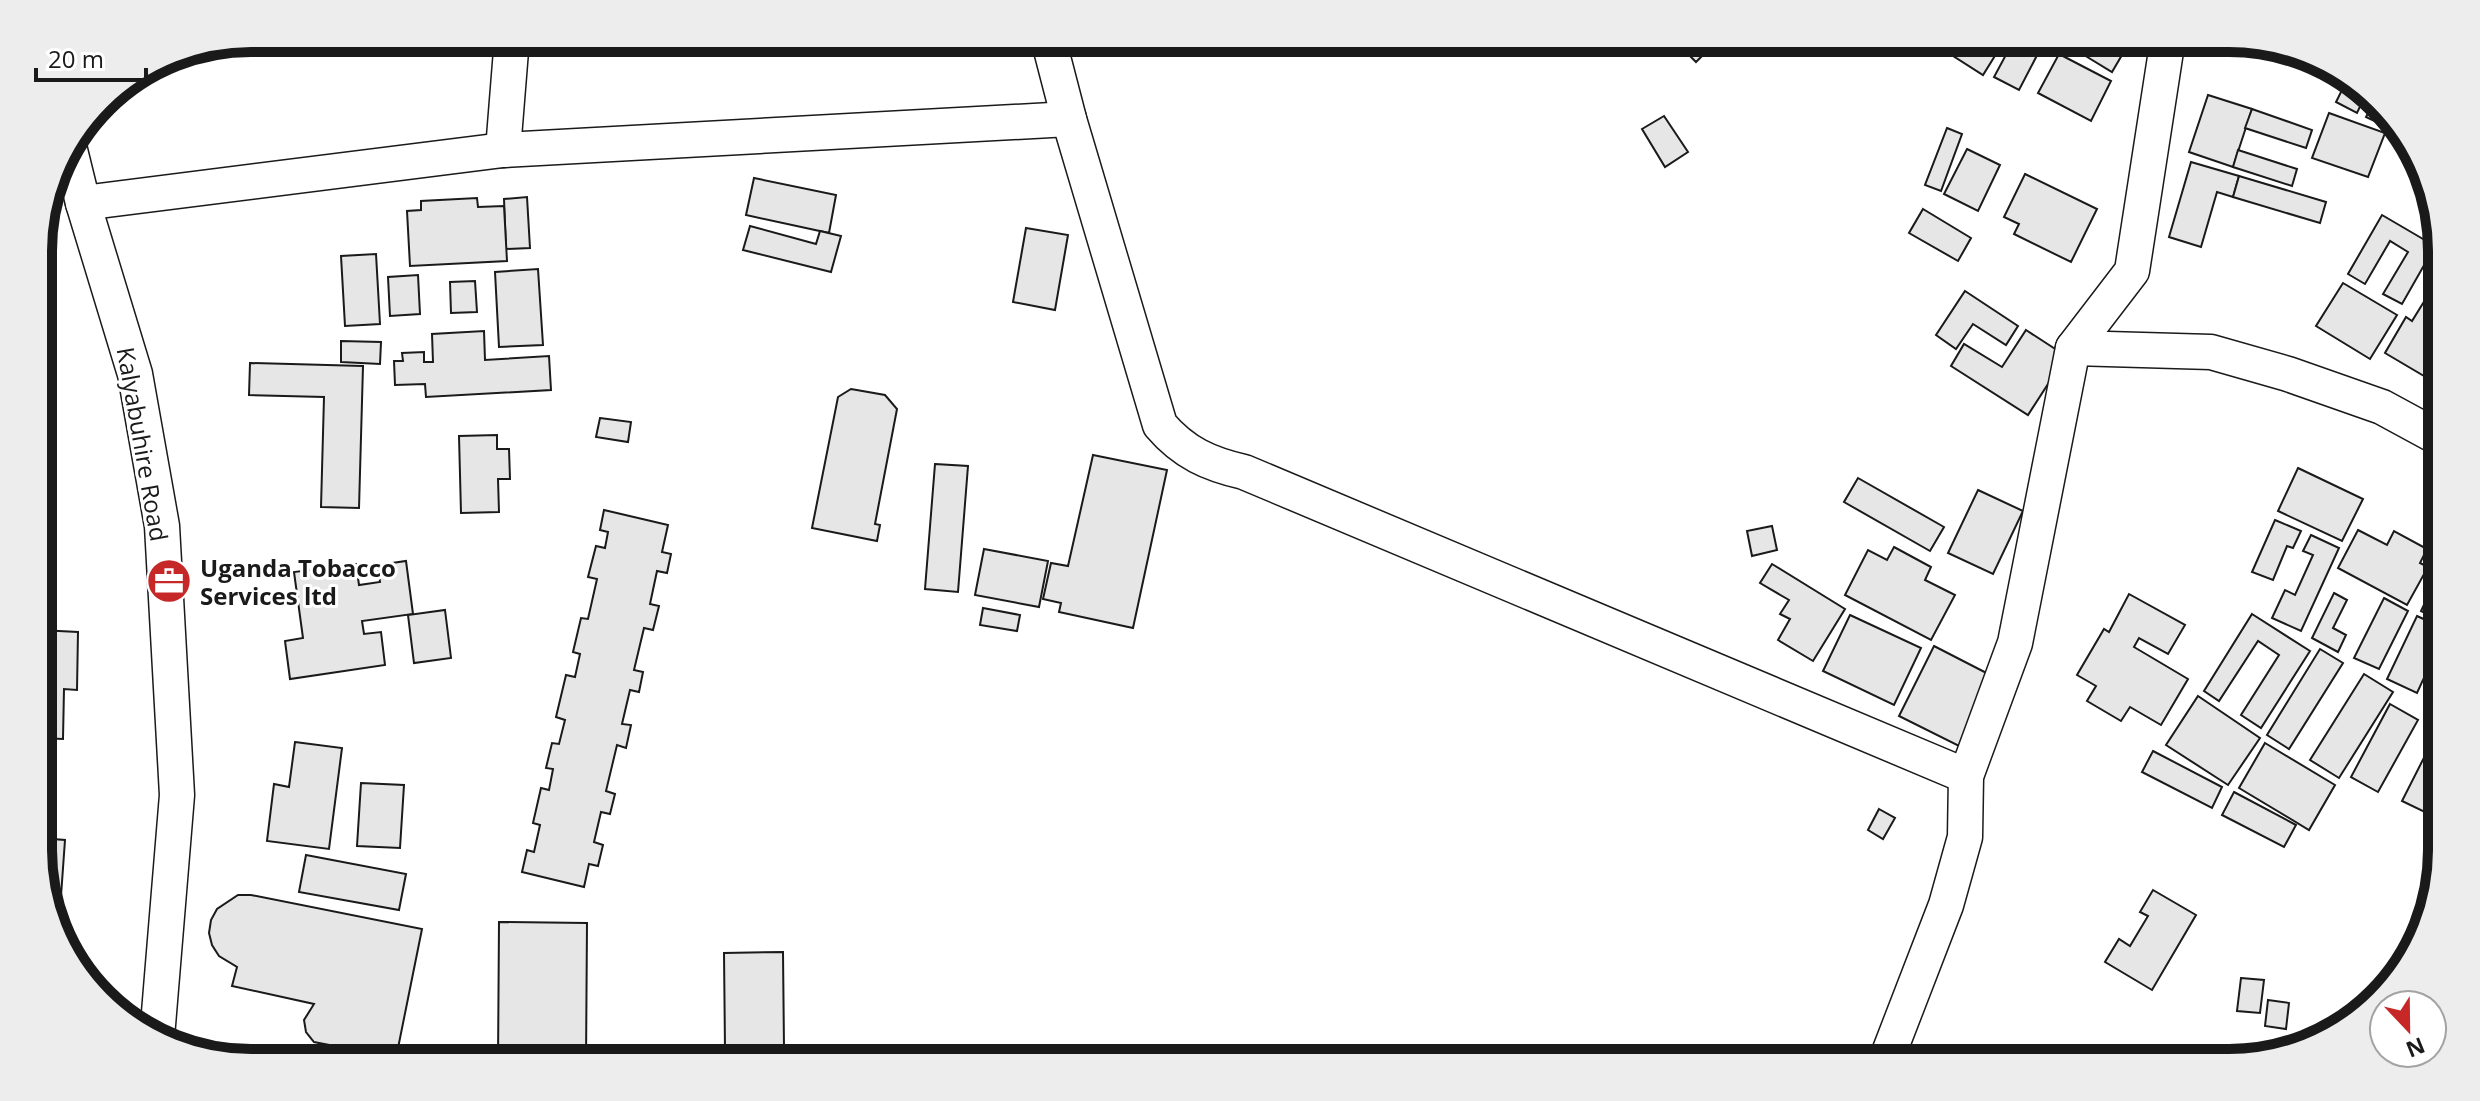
<svg xmlns="http://www.w3.org/2000/svg" width="2480" height="1101" viewBox="0 0 2480 1101" font-family="'Open Sans',sans-serif">
<style>
.building{fill:#e6e6e6;stroke:#1a1a1a;stroke-width:2}
.lines{fill:none;stroke-linecap:round;stroke-linejoin:round}
.street-casing{stroke:#1a1a1a;stroke-width:37}
.street{stroke:#fff;stroke-width:34}
.labels{text-anchor:middle;dominant-baseline:central;stroke-width:6;stroke-linejoin:round;paint-order:stroke}
.street-label{font-size:24px;fill:#1a1a1a;stroke:#fff}
.poi-label{font-size:24px;font-weight:bold;fill:#1a1a1a;stroke:#fff;text-anchor:start}
.rim{fill:none;stroke:#1a1a1a;stroke-width:10}
</style>
<rect width="100%" height="100%" fill="#fff"/>
<g class="building">
<path d="M809,38H842V41L810,44Z"/>
<path d="M894,38H941L942,44L896,50Z"/>
<path d="M1672,38H1720L1696,62Z"/>
<path d="M1925,38H2006L1983,75Z"/>
<path d="M2015,38H2046L2019,90L1994,77Z"/>
<path d="M2095,38H2121L2129,43L2112,72L2084,55Z"/>
<path d="M2059,54L2111,81L2091,121L2038,93Z"/>
<path d="M2346,82L2365,96L2357,113L2336,102Z"/>
<path d="M2208,95L2252,109L2233,167L2189,152Z"/>
<path d="M2373,103L2391,116L2385,126L2366,117Z"/>
<path d="M2252,109L2312,130L2306,148L2245,128Z"/>
<path d="M2329,113L2385,133L2368,177L2312,158Z"/>
<path d="M1664,116L1688,152L1665,167L1642,129Z"/>
<path d="M1947,128L1962,134L1941,191L1925,185Z"/>
<path d="M1967,149L2000,165L1978,211L1944,194Z"/>
<path d="M2238,150L2297,169L2292,186L2233,167Z"/>
<path d="M2191,162L2239,176L2233,197L2217,192L2201,247L2169,237Z"/>
<path d="M2025,174L2097,209L2071,262L2014,234L2019,224L2004,217Z"/>
<path d="M2239,176L2326,202L2320,223L2233,197Z"/>
<path d="M754,178L836,195L829,233L746,215Z"/>
<path d="M527,197L530,248L506,249L504,199Z"/>
<path d="M477,198L478,207L504,206L507,261L410,266L407,211L421,210V201Z"/>
<path d="M1923,209L1971,238L1958,261L1909,233Z"/>
<path d="M2382,215L2435,246L2402,304L2383,294L2408,252L2390,241L2365,284L2348,274Z"/>
<path d="M750,226L816,244L820,231L841,236L831,272L743,250Z"/>
<path d="M1026,228L1068,235L1055,310L1013,302Z"/>
<path d="M376,254L380,324L345,326L341,256Z"/>
<path d="M538,269L543,345L499,347L495,272Z"/>
<path d="M418,275L420,314L390,316L388,277Z"/>
<path d="M475,281L477,312L451,313L450,282Z"/>
<path d="M2343,283L2397,315L2370,359L2316,326Z"/>
<path d="M2433,287L2440,291L2441,386L2385,353L2406,317L2412,321Z"/>
<path d="M1965,291L2018,326L2006,345L1973,324L1956,349L1936,335Z"/>
<path d="M2026,330L2066,356L2028,415L1951,366L1964,344L2002,367Z"/>
<path d="M484,331L485,360L549,356L551,390L426,397L425,384L395,385L394,361H403L402,353L424,352V362H433L432,334Z"/>
<path d="M341,341L381,342L380,364L341,362Z"/>
<path d="M250,363L363,366L359,508L321,507L324,397L249,395Z"/>
<path d="M851,389L885,395L897,409L875,524L880,525L877,541L812,528L838,397Z"/>
<path d="M600,418L631,422L628,442L596,437Z"/>
<path d="M497,435V449H509L510,479H498L499,512L461,513L459,436Z"/>
<path d="M1093,455L1167,470L1133,628L1059,612L1061,603L1043,599L1051,563L1068,566Z"/>
<path d="M935,464L968,466L958,592L925,589Z"/>
<path d="M2298,468L2363,499L2342,541L2278,511Z"/>
<path d="M1858,478L1944,527L1930,551L1844,502Z"/>
<path d="M1978,490L2023,511L1993,574L1948,553Z"/>
<path d="M604,510L668,525L662,552L671,554L667,573L657,571L650,604L659,606L653,630L644,628L634,670L643,672L639,692L630,690L622,724L631,725L626,748L617,745L606,791L615,794L610,814L601,812L594,842L603,845L598,866L589,864L584,887L522,872L527,850L534,852L540,825L533,823L541,788L549,790L553,769L546,768L552,743L559,744L565,720L556,717L566,675L575,677L580,654L573,652L581,618L588,619L597,579L588,577L596,546L605,548L608,532L600,530Z"/>
<path d="M2275,520L2301,531L2293,548L2287,546L2273,580L2252,572Z"/>
<path d="M1772,526L1777,550L1752,556L1747,531Z"/>
<path d="M2358,530L2387,545L2394,531L2427,549L2420,563L2428,567L2407,605L2338,568Z"/>
<path d="M2311,535L2339,548L2301,631L2272,618L2285,590L2295,595L2313,555L2303,551Z"/>
<path d="M1894,547L1931,567L1925,580L1955,595L1931,640L1845,595L1868,550L1887,560Z"/>
<path d="M984,549L1048,561L1039,607L975,595Z"/>
<path d="M406,561L413,614L362,621L364,634L381,632L385,665L290,679L285,641L303,638L294,572L356,564L359,585L380,582L378,565Z"/>
<path d="M1772,564L1845,609L1813,661L1778,640L1790,619L1780,614L1789,600L1760,583Z"/>
<path d="M2441,569V621L2421,611Z"/>
<path d="M2334,593L2347,600L2333,628L2346,635L2338,652L2312,638Z"/>
<path d="M2129,594L2185,625L2168,654L2139,638L2134,647L2188,679L2161,725L2130,707L2121,721L2087,701L2096,686L2077,675L2104,629L2109,632Z"/>
<path d="M2384,598L2408,611L2379,669L2354,658Z"/>
<path d="M983,608L1020,615L1017,631L980,625Z"/>
<path d="M445,610L451,658L414,663L408,615Z"/>
<path d="M2252,614L2310,651L2261,728L2241,715L2279,655L2258,641L2219,701L2204,691Z"/>
<path d="M1850,615L1921,648L1894,705L1823,671Z"/>
<path d="M2417,616L2441,627V641L2417,693L2387,679Z"/>
<path d="M39,630L78,632L77,690L64,689L63,739L40,738Z"/>
<path d="M1934,646L2004,682L1969,751L1899,716Z"/>
<path d="M2320,649L2343,663L2289,749L2267,735Z"/>
<path d="M2364,674L2393,692L2339,778L2310,760Z"/>
<path d="M2198,696L2260,738L2228,785L2166,745Z"/>
<path d="M2390,704L2418,720L2378,792L2351,777Z"/>
<path d="M2438,730L2442,732V793L2431,815L2402,801Z"/>
<path d="M295,742L342,748L329,849L267,841L274,784L289,787Z"/>
<path d="M2265,743L2335,785L2309,830L2239,788Z"/>
<path d="M2153,751L2222,787L2212,808L2142,772Z"/>
<path d="M361,783L404,785L400,848L357,846Z"/>
<path d="M2234,792L2296,825L2284,847L2222,815Z"/>
<path d="M1879,809L1895,818L1883,839L1868,830Z"/>
<path d="M40,838L65,840L59,924L40,878Z"/>
<path d="M306,855L406,874L399,910L299,892Z"/>
<path d="M2153,890L2196,915L2152,990L2105,962L2119,939L2130,946L2148,916L2140,912Z"/>
<path d="M238,895H251L422,929L396,1058L314,1042L306,1032L304,1020L314,1004L232,986L237,967L219,956L212,945L209,933L211,920L217,909Z"/>
<path d="M499,922L587,923L586,1063H498Z"/>
<path d="M783,952L784,1048L725,1049L724,953Z"/>
<path d="M2241,978L2264,980L2260,1013L2237,1011Z"/>
<path d="M2268,1000L2289,1003L2286,1029L2265,1026Z"/>
<path d="M2239,1046L2270,1053L2235,1063Z"/>
</g>
<g class="lines">
<g class="street-casing">
<g id="street">
<path d="M1048,38L1069,119L1160,425C1184,453 1209,464 1244,472L1966,776"/>
<path d="M69,146L83,203L135,374L162,526L177,795L157,1037"/>
<path d="M503,150L512,38"/>
<path d="M83,203L503,150L1069,119"/>
<path d="M2073,348L2211,352L2288,374L2382,407L2441,439"/>
<path d="M1885,1063L1946,905L1965,837L1966,776L2015,643L2073,348L2132,271L2168,38"/>
</g>
</g>
<use href="#street" class="street"/>
</g>
<defs>
<g id="office-disc" transform="scale(2.3)"><circle r="9.5" fill="#c62828" stroke="#fff"/><path d="M-6-3h4V-5.5h4V-3h4V5H-6ZM-1-4.5V-3h2v-1.5ZM-6 0V1H6V0Z" fill="#fff"/></g>
</defs>
<g fill-rule="evenodd">
<use href="#office-disc" x="169" y="581"/>
</g>
<g class="labels">
<g class="street-label">
<text transform="translate(143 444) rotate(80)">Kalyabuhire Road</text>
</g>
<g class="poi-label">
<text x="200" y="567">Uganda Tobacco<tspan x="200" dy="28">Services ltd</tspan></text>
</g>
</g>
<path d="M0 0H2480V1101H0ZM251 52H2229A199 199 0 0 1 2428 251V850A199 199 0 0 1 2229 1049H251A199 199 0 0 1 52 850V251A199 199 0 0 1 251 52Z" fill="#ededed" fill-rule="evenodd"/>
<path class="rim" d="M251 52H2229A199 199 0 0 1 2428 251V850A199 199 0 0 1 2229 1049H251A199 199 0 0 1 52 850V251A199 199 0 0 1 251 52Z"/>
<g transform="translate(2408 1029) rotate(158)"><circle r="38" fill="#ffffff" stroke="#a3a3a3" stroke-width="2"/>
<path d="M0-6L14 30L0 20L-14 30Z" fill="#c62828"/>
<text y="-12" font-size="22" font-weight="bold" text-anchor="middle" fill="#1a1a1a">N</text>
</g>
<path d="M36 68v12h110v-12" fill="none" stroke="#1a1a1a" stroke-width="4"/>
<text x="48" y="68" font-size="24" fill="#1a1a1a" stroke="#ffffff" stroke-width="6" paint-order="stroke">20 m</text>
</svg>
